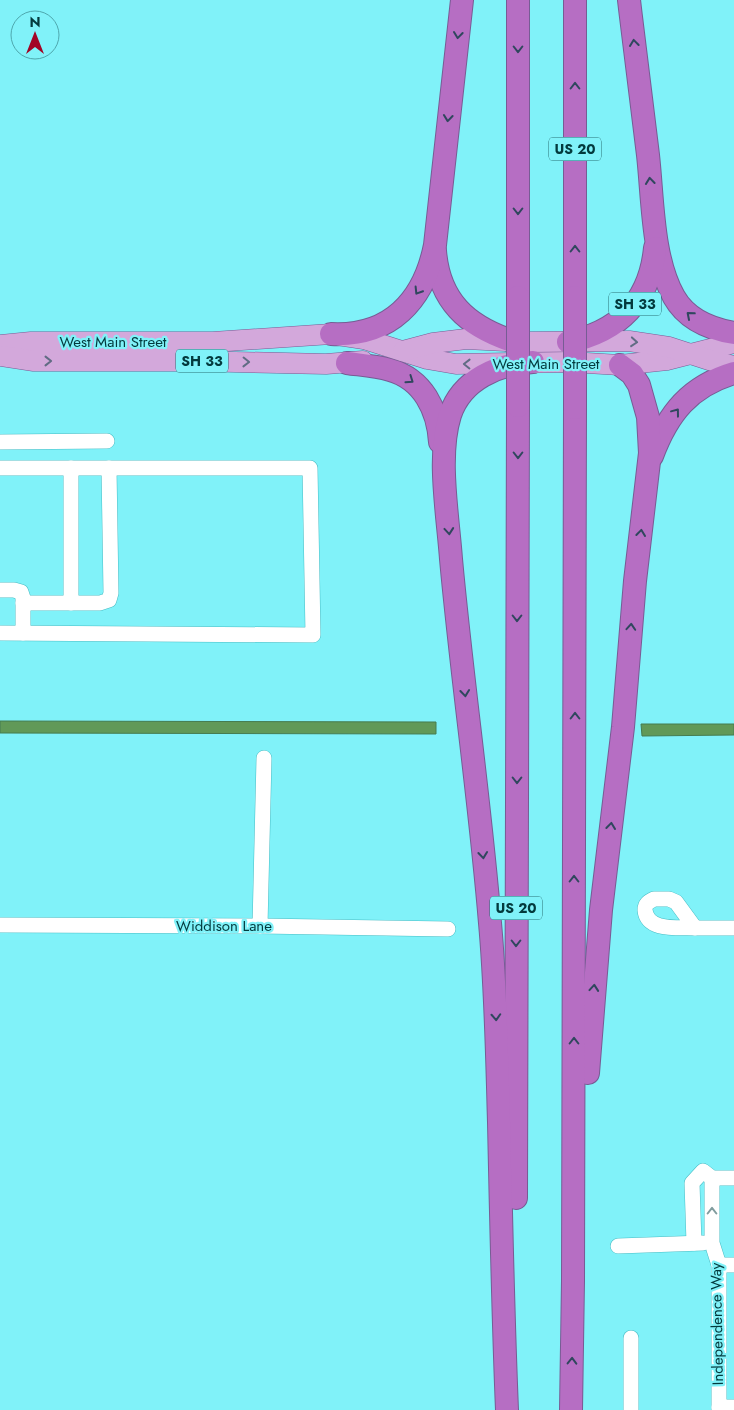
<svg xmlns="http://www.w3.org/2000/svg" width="734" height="1410" viewBox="0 0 734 1410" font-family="Jost,sans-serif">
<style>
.water{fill:#619958;stroke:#457c50}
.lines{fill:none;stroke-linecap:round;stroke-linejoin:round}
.minor-casing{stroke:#47bdc5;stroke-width:16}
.major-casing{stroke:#775c94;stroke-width:21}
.highway-casing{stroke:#775c94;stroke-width:24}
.minor{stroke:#fff;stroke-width:15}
.major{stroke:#d3a8db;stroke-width:20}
.highway{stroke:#b66ec3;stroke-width:22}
.highway-bridge-casing{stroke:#775c94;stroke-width:24;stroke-linecap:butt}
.highway-bridge{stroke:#b66ec3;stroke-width:22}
.oneway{stroke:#30475e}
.oneway2{stroke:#616c84}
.oneway3{stroke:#819c9e}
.labels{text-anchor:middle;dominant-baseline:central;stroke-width:4.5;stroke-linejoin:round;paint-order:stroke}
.shield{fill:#80f2f9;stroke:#287175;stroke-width:1}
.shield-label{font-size:14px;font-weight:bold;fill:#033a3d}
.street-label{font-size:15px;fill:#033a3d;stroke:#80f2f9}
</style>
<rect width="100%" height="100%" fill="#80f2f9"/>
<g class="water">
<path d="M0,721L436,722V734L0,733Z"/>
<path d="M641,724H734V735L642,736Z"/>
</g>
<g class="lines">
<g class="minor-casing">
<g id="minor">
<path d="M0,442L107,441"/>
<path d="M0,468H310L313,635L0,633"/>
<path d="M0,590H14L21,592L23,598V633"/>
<path d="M23,603H100L109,600L111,593L109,468"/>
<path d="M71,603V468"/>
<path d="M654,899H669L676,902L695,928C679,927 647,932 645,910C645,904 648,902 654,899Z"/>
<path d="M0,925L260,926L448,929"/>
<path d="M260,926L264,758"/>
<path d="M695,928H734"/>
<path d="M712,1178V1243L719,1265V1410"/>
<path d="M694,1243L692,1183L703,1171L712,1178H734"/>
<path d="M618,1246L703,1243"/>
<path d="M719,1265H734"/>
<path d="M631,1338V1410"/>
<path d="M719,1407H734"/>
</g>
</g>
<g class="major-casing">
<g id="major">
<path d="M0,345L31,342H213L331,334L364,339L427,359L456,364L570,362L620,365L667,360L734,343"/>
<path d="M403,351L433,343L466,339L528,342L629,341L669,347L709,360L734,366"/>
<path d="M0,356L34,361H193L326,364L363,361"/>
</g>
</g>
<g class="highway-casing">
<g id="highway">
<path d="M629,0C635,52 642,104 648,155C653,200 652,258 674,297C687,320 710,329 734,333"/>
<path d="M435,251C439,301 467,326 512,341"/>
<path d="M518,297V0"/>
<path d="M575,297V0"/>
<path d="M331,334C390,337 424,301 435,245L462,0"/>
<path d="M568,342C619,332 650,300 655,248"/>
<path d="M347,363C361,365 376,366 390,370C423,379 438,410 440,442"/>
<path d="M652,456C668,413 690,386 734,373"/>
<path d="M588,1073L601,910L623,727L635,581L650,453L648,417L639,385L632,374L620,365"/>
<path d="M516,1198L518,406"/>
<path d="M507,1410C503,1314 501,1218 499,1122C497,1055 496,989 490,923C480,801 462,680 451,559C448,516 437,456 450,415C462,379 498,364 533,362"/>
<path d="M571,1410L573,1281L575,408"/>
</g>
</g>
<use href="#minor" class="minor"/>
<use href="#major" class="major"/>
<use href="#highway" class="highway"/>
<g class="highway-bridge-casing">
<g id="highway-bridge">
<path d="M518,406V297"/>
<path d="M575,408V297"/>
</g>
</g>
<use href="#highway-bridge" class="highway-bridge"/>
</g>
<defs><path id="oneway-chevron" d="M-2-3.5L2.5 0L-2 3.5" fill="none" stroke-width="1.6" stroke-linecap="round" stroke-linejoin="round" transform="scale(1.25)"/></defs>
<g class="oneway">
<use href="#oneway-chevron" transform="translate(458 35) rotate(97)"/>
<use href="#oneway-chevron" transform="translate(634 43) rotate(-97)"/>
<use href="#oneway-chevron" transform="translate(518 49) rotate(90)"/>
<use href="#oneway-chevron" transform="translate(575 86) rotate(-90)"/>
<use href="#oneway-chevron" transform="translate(448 118) rotate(96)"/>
<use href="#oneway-chevron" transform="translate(650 181) rotate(-96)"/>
<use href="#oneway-chevron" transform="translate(518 211) rotate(90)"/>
<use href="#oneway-chevron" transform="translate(575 249) rotate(-90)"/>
<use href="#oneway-chevron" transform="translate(418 291) rotate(122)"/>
<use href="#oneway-chevron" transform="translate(690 315) rotate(-139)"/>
<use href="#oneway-chevron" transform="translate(410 380) rotate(35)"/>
<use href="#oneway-chevron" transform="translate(676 412) rotate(-53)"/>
<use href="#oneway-chevron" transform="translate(518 455) rotate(90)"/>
<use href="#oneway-chevron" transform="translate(449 531) rotate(85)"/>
<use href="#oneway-chevron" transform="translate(641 533) rotate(-83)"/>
<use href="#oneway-chevron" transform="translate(517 618) rotate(90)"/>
<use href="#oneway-chevron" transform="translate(631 627) rotate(-86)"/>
<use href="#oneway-chevron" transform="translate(465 693) rotate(84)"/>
<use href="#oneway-chevron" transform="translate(575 716) rotate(-90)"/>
<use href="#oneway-chevron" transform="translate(517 780) rotate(90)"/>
<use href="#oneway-chevron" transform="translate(611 826) rotate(-83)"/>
<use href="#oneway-chevron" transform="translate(483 855) rotate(84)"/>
<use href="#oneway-chevron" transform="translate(574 879) rotate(-90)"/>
<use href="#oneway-chevron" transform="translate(516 943) rotate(90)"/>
<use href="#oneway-chevron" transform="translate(594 988) rotate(-85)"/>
<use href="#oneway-chevron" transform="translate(496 1017) rotate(87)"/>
<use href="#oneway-chevron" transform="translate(574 1041) rotate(-90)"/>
<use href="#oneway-chevron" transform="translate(572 1361) rotate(-89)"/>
</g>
<g class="oneway2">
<use href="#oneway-chevron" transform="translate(634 342) rotate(5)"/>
<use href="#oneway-chevron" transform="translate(48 361)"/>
<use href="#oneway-chevron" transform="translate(246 362) rotate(1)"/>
<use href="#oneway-chevron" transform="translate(467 364) rotate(-179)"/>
</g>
<use class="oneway3" href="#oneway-chevron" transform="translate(712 1211) rotate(-90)"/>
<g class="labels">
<g class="shield">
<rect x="549" y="137.5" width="52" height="23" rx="4"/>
<rect x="609" y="292.5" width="52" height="23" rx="4"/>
<rect x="176" y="349.5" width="52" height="23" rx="4"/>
<rect x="490" y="896.5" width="52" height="23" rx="4"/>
</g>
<g class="shield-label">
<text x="575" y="149">US 20</text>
<text x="635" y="304">SH 33</text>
<text x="202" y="361">SH 33</text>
<text x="516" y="908">US 20</text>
</g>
<g class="street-label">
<text x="113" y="342">West Main Street</text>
<text x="546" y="364">West Main Street</text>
<text x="224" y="926">Widdison Lane</text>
<text transform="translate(717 1324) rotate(-91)">Independence Way</text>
</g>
</g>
<g transform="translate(35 35)"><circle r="24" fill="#80f2f9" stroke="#4ea8ae"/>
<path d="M0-4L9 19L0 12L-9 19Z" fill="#a20425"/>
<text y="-8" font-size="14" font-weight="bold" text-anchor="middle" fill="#033a3d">N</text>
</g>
</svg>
